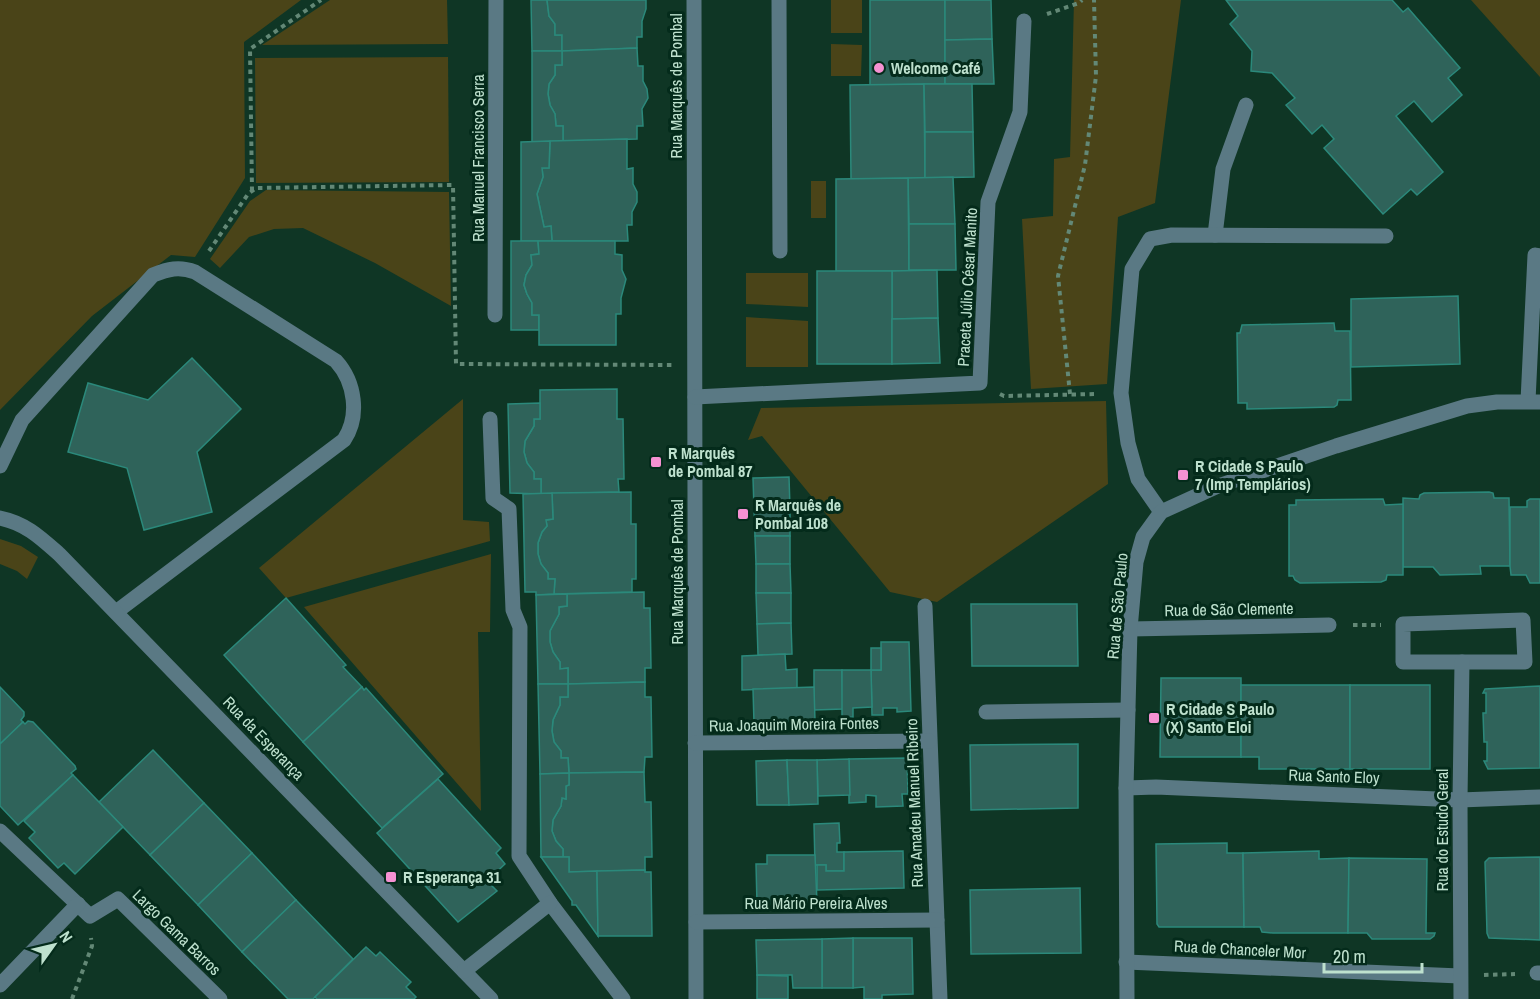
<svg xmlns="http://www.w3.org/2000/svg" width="1540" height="999" viewBox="0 0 1540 999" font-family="'Archivo Narrow',sans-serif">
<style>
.green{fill:#4a4418}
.building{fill:#2f635a;stroke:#2b897b;stroke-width:1.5}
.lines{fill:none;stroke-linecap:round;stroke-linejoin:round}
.path{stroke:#638876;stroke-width:4;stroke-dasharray:4.5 4.5;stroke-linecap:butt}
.minor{stroke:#5a7984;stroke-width:15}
.poi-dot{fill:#f591d2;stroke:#042b1b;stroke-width:2}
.labels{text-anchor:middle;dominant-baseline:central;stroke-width:6;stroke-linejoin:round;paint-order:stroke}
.poi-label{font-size:16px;font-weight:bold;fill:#bee1ce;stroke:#042b1b;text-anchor:start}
.street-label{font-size:16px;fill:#bee1ce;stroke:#042b1b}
</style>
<rect width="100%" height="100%" fill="#0f3625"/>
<g class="green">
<path d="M0,0H301L244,42L245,178L195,257L171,255L92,316L0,410Z"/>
<path d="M330,0H447L448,44L262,45Z"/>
<rect x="831" y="0" width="31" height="33"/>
<path d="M1074,0H1181L1155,203L1118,217L1107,384L1031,389L1022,219L1053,216L1054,159L1070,157Z"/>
<path d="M1471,0H1540V77Z"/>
<path d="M831,44L862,45L861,76H831Z"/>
<path d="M448,57L449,182L256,183L255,58Z"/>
<rect x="811" y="181" width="15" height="37"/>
<path d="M266,190L449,192L451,306L375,263L303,228L274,229L249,237L220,268L210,259L250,201Z"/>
<path d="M746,273H808V307L746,304Z"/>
<path d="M746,317L808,321V367H746Z"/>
<path d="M463,399V520L489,522L490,541L286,598L259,568Z"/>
<path d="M1106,401L1108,484L937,602L890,592L762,436L748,440L761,408Z"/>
<path d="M0,539L21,546L38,557L27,579L17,571L0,564Z"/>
<path d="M491,554L490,632H478L481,811L304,607Z"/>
</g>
<g class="building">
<path d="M531,0H547L549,16L555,24V35H562V51H532Z"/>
<path d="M547,0H646V9L642,21V37H637V48L562,51V35H555V24L549,16Z"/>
<path d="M870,0H945V84L870,85Z"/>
<path d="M945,0H991L992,39L945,40Z"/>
<path d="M1226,0H1392L1403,12L1408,8L1460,68L1448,78L1462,95L1432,122L1414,101L1396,116L1443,172L1417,195L1411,189L1383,214L1324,148L1334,139L1322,125L1312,134L1286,105L1295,98L1272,73L1251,71L1252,51L1230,24L1238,16Z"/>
<path d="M992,39L994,84H945V40Z"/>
<path d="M637,48L638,66H643V81L647,89L648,98L642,109L643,126H637V139L563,141V126H556L555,114L550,105L548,94L549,84L555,75V65H562V51Z"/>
<path d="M532,51H562V65H555V75L549,84L548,94L550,105L555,114L556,126H563V141L532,142Z"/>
<path d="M924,84L925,178L851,179L850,85Z"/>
<path d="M924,84H972L973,132H925Z"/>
<path d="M925,132H973L974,177L925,178Z"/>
<path d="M627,139V169L633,168V184L637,192V202L632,212V225H627L628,241H552L551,226L544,227L537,194L543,177L542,168H549L550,141Z"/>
<path d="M550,141L549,168H542L543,177L537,194L544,227L551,226L552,241H521V142Z"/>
<path d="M953,177L955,224H909L908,178Z"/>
<path d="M908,178L909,271H836V179Z"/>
<path d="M909,224H955L956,270H909Z"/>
<path d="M511,241H538L539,254L531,255L532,265L526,275L524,285L527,294L532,303V315H539V330H511Z"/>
<path d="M538,241H615V254L622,255V270L626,279L621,298V314H616V345H539V315H532V303L527,294L524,285L526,275L532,265L531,255L539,254Z"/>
<path d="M937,270L938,318L892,319V271Z"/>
<rect x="817" y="271" width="75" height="93"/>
<path d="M1458,296L1460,364L1351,367V299Z"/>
<path d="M938,318L940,363L892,364V319Z"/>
<path d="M1334,323L1335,331H1350L1351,400H1338L1337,405L1334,407L1247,409V403H1238L1237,333H1240L1242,325Z"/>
<path d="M192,358L241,409L197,452L212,512L144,530L127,468L68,452L88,383L148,400Z"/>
<path d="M617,389V419H623L624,479H618L619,492L541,494V479H534V472L527,463L524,452L525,441L534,426V419H540V390Z"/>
<path d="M540,403V419H534V426L525,441L524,452L527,463L534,472V479H541V494L510,493L508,404Z"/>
<path d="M789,477L790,508L754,509L753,478Z"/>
<path d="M631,492V524H636V579H632V592L554,594L555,579H548V573L541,564L538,554V543L542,532L547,526L546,520L553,519L552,493Z"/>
<path d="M1489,492L1493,493L1494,498H1509L1510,566H1480L1481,574L1440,575L1433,567H1403V498L1419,499L1420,495L1424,493Z"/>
<path d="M552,493L553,519L546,520L547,526L542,532L538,543V554L541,564L548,573V579H555L554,594L536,595V592H525L523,494Z"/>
<path d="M1383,499L1385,505L1403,504V575H1387L1386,580L1381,582L1300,583L1295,580L1293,576H1289V505H1296V500Z"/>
<path d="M1530,499H1540V583H1530L1526,575H1511L1510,566V507H1527V501Z"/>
<path d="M790,508V536H755L754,509Z"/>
<path d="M755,536H790V564H756Z"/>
<path d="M756,564H790L791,593H756Z"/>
<path d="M644,592V608H650L651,668H645V682L568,684V668L560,669V662L553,652L550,642V631L559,614V607L567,606V594Z"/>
<path d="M756,593H791V623L757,624Z"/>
<path d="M567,594V606L559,607V614L550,631V642L553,652L560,662V669L568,668V684H538L536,595Z"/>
<path d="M286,598L346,665L343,667L362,687L303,742L224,655Z"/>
<path d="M971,604H1077L1078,666H972Z"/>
<path d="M791,623L792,654L758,655L757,624Z"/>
<path d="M881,642H909L911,711L897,712V708H883V715H872L871,670H881Z"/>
<rect x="871" y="648" width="10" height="22"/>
<path d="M785,654L786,670L797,669V688L742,690V656Z"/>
<path d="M814,670H842L843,709L814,710Z"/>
<path d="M842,670H871L872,707L853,708V717L842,718Z"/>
<path d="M1161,678H1241V757H1160Z"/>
<path d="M645,682V697H651L652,757H645L644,772L569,773L568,758H561V751L554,742L552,731L553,720L560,705V697H568V684Z"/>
<path d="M538,684H568V697H560V705L553,720L552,731L554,742L561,751V758H568L569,773L540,774Z"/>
<path d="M1241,685H1350V769H1259V757H1241Z"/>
<rect x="1350" y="685" width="80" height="84"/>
<path d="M1540,686V768L1488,769L1484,761H1487V742H1484L1483,713H1486V693H1483L1485,689Z"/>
<path d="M0,687L24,712V716L21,720L23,722L0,744Z"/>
<path d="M362,687L364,690L366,688L443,774L382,828L303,742Z"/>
<path d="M814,687L815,721L754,723L753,689Z"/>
<path d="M28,721L33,722L75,766L76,769L71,773L73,775L18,825L0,806V744L23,722L25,724Z"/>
<path d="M1078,744V808L971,810L970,745Z"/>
<path d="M153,750L204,803L150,855L99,802Z"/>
<path d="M907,758L908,794H902L903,806L876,807V796L866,795V802L849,803V759Z"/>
<path d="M849,759L850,795L818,796L817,760Z"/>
<path d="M787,760L789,805H757L756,761Z"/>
<path d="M787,760H817L818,804L789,805Z"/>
<path d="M644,772L645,802H651L652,857H645V870L569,872V857H563V849L556,841L552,831L553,820L561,806L562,798L566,799V786L569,785V773Z"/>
<path d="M569,773V785L566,786V799L562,798L561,806L553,820L552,831L556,841L563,849V857H541L540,774Z"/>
<path d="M73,775L123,827L75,874L64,863L58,868L29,838L35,832L24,821Z"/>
<path d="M438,779L501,848L496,853L505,864L487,881L497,891L458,922L377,833Z"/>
<path d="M204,803L252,853L198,905L150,855Z"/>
<path d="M839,823L840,843H837V852H844V871H826V865H815L814,824Z"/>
<path d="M1227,843V853H1243L1244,927H1159L1157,924L1156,844Z"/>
<path d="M903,851L904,888L817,890V865H826V871H844V852Z"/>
<path d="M1319,851V859L1349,858L1348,933H1273L1262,932L1260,927H1244L1243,853Z"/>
<path d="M252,853L296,900L242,952L198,905Z"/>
<path d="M767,855H815L817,903L757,904L756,864H767Z"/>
<path d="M541,857H569V872L597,871L598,936L576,905H572V901Z"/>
<path d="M1540,857V940L1489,938L1487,933L1485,862L1489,858Z"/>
<path d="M1349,858L1427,859L1426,933H1435L1434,936L1430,939H1372L1367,933H1348Z"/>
<path d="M645,870V872H651L652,936H598L597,871Z"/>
<path d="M1080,888L1081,953L971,954L970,890Z"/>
<path d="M296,900L353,959L313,999H288L242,952Z"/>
<path d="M853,938H912L913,994L882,995V999H864V987L853,988Z"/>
<path d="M853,938V988H822V939Z"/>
<path d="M822,939V988H793L792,975H757L756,940Z"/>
<path d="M366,947L376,956L380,952L411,982L406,987L416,997L414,999H317L315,997Z"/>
<path d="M757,975L788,976V999H757Z"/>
</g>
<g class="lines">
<g class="path">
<path d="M1047,14L1079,3L1082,0"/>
<path d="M252,191L250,49L321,0"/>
<path d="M209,251L248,194L256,188L453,185L456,364L672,365"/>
<path d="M1000,394L1004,396L1097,394"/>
<path d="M1070,394L1058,276L1085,165L1096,76L1094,0"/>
<path d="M1353,625H1381"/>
<path d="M1484,975L1515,974"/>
<path d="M72,999L92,946L91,938"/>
</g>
<g class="minor">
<path d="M694,0L696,999"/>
<path d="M779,0L780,251"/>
<path d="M1215,235L1223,169L1246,105"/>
<path d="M495,315L496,0"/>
<path d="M695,397L980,383L988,202L1020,112L1024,21"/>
<path d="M1528,401L1535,255L1540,256"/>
<path d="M490,419L493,498L509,509L513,610L520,627L519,856L550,903L623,999"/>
<path d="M0,466L22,420L153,275C168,269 179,266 195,272L336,361C355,382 360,416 344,440L116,612"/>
<path d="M1161,512L1138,479L1128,443L1121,393L1132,269L1150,239L1172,235L1386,236"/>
<path d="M0,518C25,523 40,537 59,554L491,999"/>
<path d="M925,606L940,999"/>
<path d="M1523,620L1525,662H1403V624Z"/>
<path d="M1130,629L1329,625"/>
<path d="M986,712L1128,710"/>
<path d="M695,743L929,741"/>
<path d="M1126,788L1156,787L1460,800L1540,797"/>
<path d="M0,831L90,916L118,899L220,999"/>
<path d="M696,922L937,920"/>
<path d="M1126,962L1460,976"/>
<path d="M464,971L550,903"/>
<path d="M1537,973H1540"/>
<path d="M0,985L78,904"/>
<path d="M1127,999L1126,788L1130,629L1136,562L1143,537L1161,512L1218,486L1336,446L1467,406L1497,402H1540"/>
<path d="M1461,999L1460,800L1462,662"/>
</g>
</g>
<g class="poi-dot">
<circle cx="879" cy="68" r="6"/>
<rect x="650" y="456" width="12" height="12" rx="3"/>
<rect x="1177" y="469" width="12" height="12" rx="3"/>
<rect x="737" y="508" width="12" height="12" rx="3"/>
<rect x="1148" y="712" width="12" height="12" rx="3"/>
<rect x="385" y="871" width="12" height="12" rx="3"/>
</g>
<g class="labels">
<g class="poi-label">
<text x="891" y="68">Welcome Café</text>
<text x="668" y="453">R Marquês<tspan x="668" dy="18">de Pombal 87</tspan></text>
<text x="1195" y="466">R Cidade S Paulo<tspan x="1195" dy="18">7 (Imp Templários)</tspan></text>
<text x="755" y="505">R Marquês de<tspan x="755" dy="18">Pombal 108</tspan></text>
<text x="1166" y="709">R Cidade S Paulo<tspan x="1166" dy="18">(X) Santo Eloi</tspan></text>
<text x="403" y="877">R Esperança 31</text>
</g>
<g class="street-label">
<text transform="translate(676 86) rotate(-90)">Rua Marquês de Pombal</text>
<text transform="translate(478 158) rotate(-90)">Rua Manuel Francisco Serra</text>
<text transform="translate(967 287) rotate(-87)">Praceta Júlio César Manito</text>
<text transform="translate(677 572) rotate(-90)">Rua Marquês de Pombal</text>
<text transform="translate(1117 606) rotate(-85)">Rua de São Paulo</text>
<text transform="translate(1229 609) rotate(-1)">Rua de São Clemente</text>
<text transform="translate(794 724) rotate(-1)">Rua Joaquim Moreira Fontes</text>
<text transform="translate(264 738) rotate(46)">Rua da Esperança</text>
<text transform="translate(1334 776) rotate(2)">Rua Santo Eloy</text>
<text transform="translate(914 803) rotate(-92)">Rua Amadeu Manuel Ribeiro</text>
<text transform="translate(1442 830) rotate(-90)">Rua do Estudo Geral</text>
<text x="816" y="903">Rua Mário Pereira Alves</text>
<text transform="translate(177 932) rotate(44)">Largo Gama Barros</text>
<text transform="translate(1240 949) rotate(3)">Rua de Chanceler Mor</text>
</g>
</g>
<g transform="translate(54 945) rotate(56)" stroke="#042b1b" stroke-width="4.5" paint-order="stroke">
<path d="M0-4.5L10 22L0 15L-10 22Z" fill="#bee1ce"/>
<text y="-9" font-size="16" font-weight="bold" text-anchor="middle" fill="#bee1ce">N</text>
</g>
<path d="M1324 963v9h98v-9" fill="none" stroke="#bee1ce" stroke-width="3"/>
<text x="1333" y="963" font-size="18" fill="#bee1ce" stroke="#042b1b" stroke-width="4.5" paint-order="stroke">20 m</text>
</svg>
